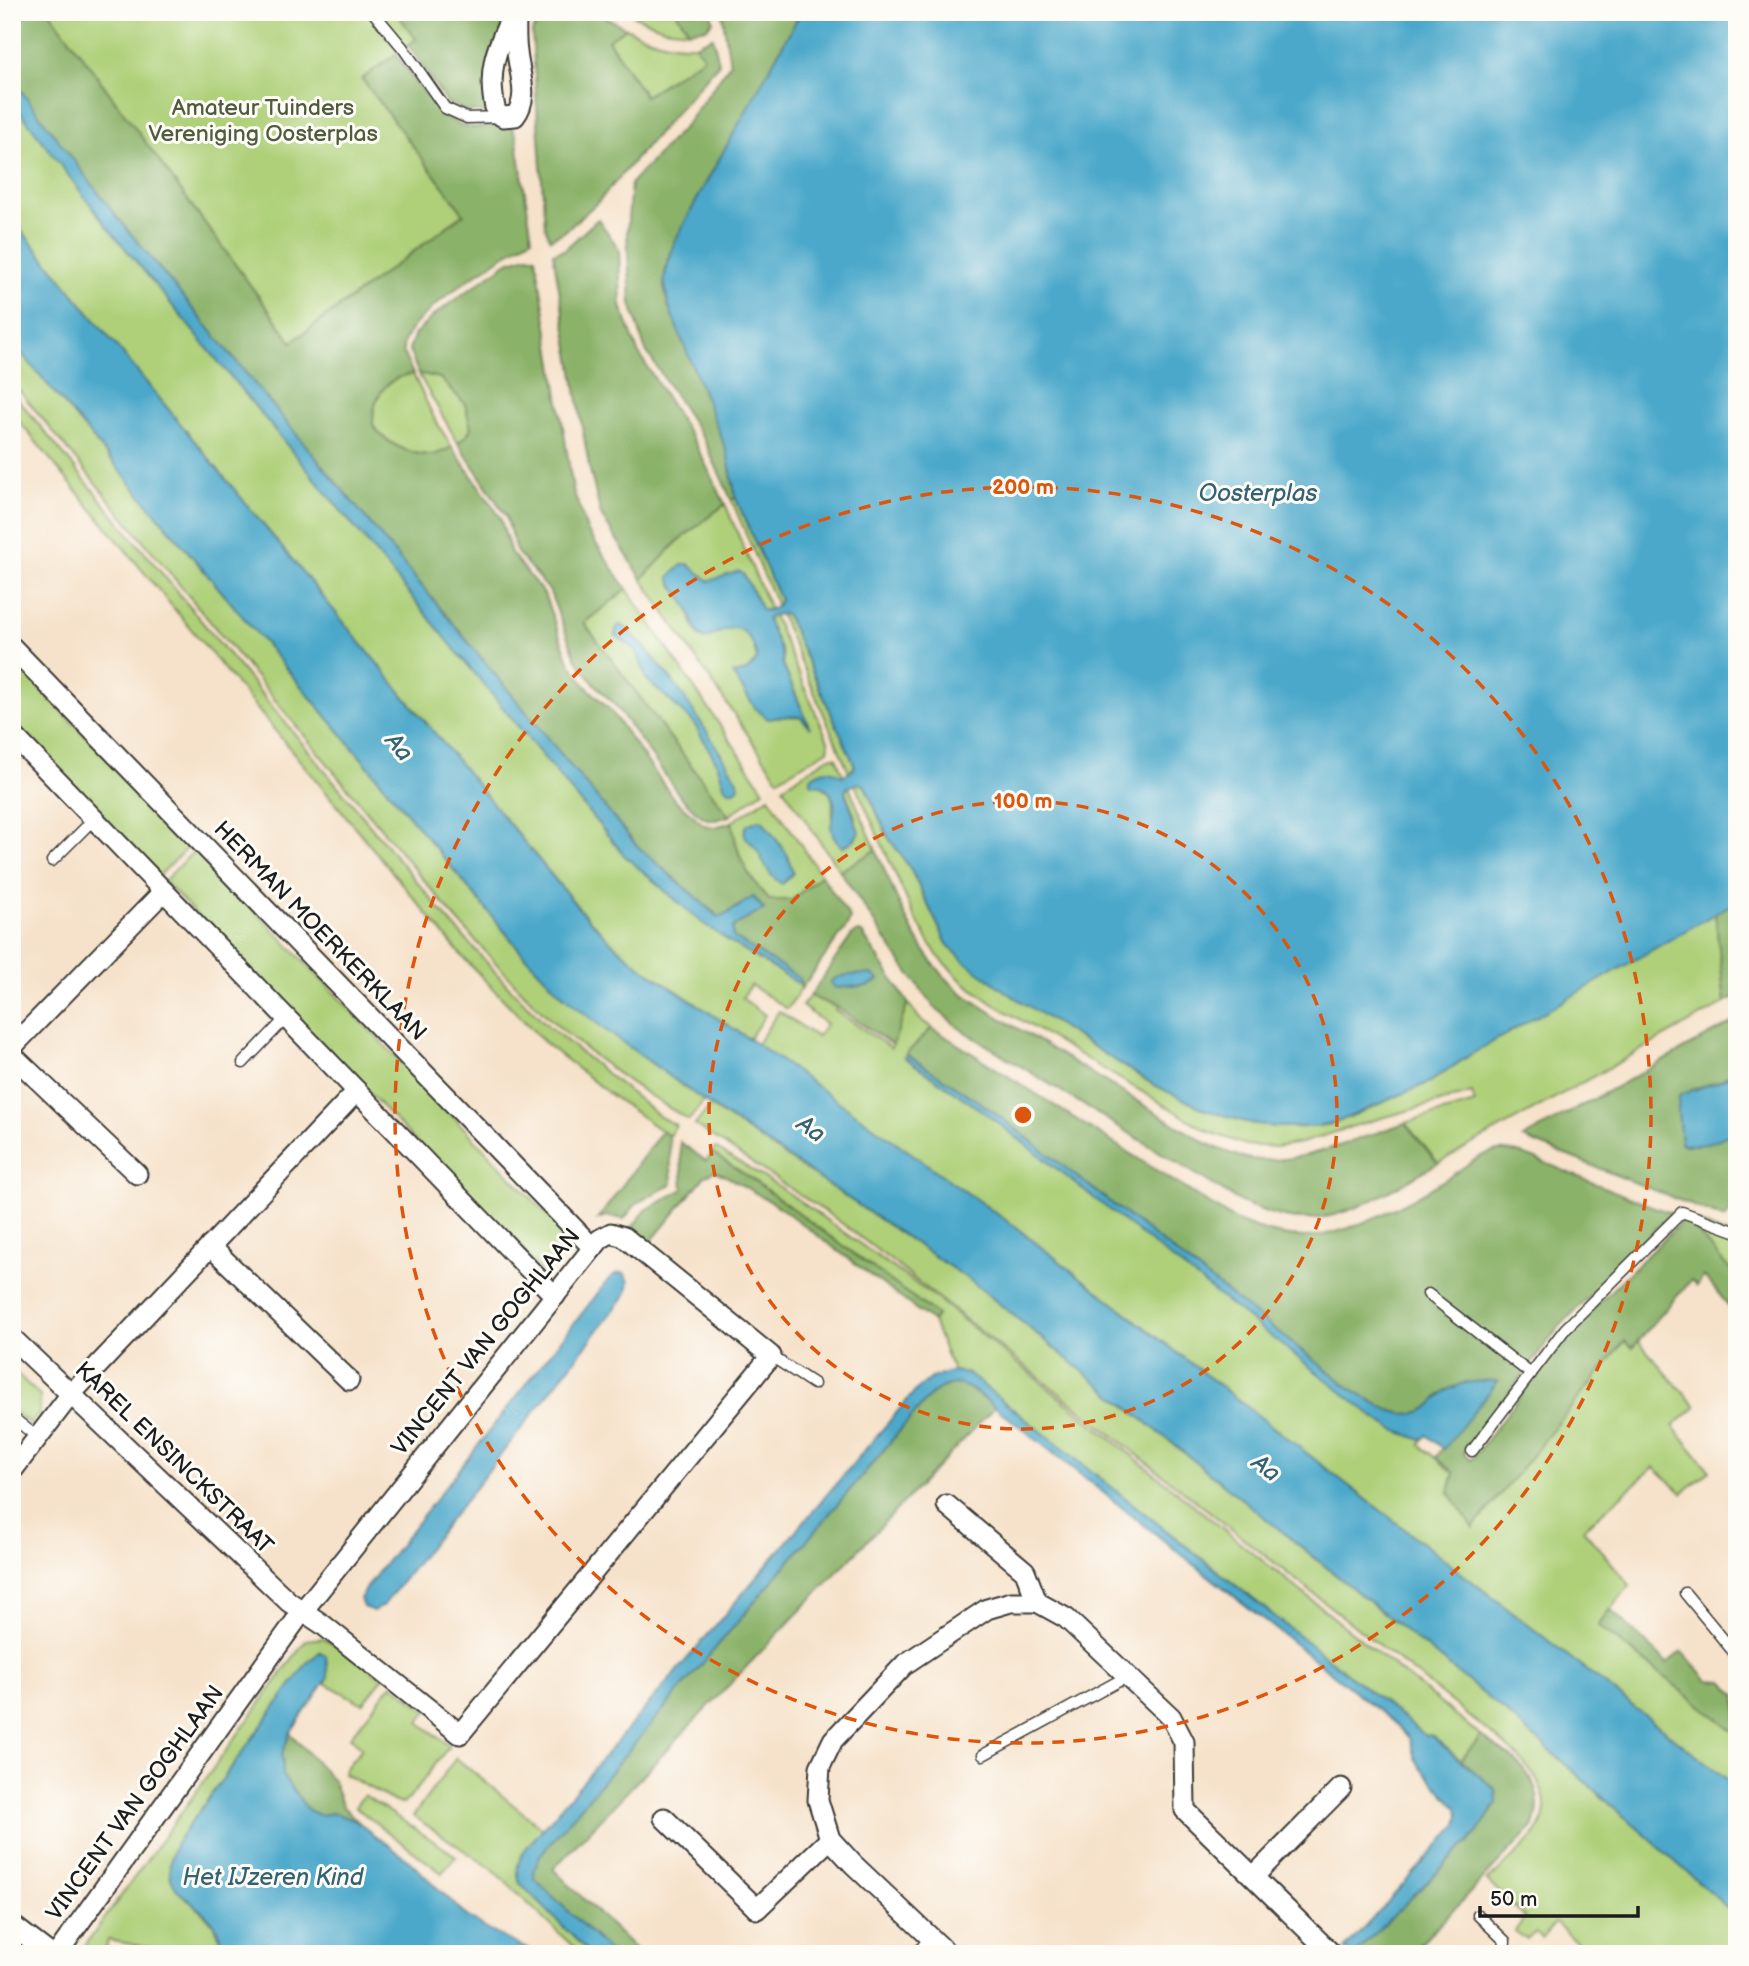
<svg xmlns="http://www.w3.org/2000/svg" width="1749" height="1966" viewBox="0 0 1749 1966" font-family="'Balsamiq Sans',sans-serif">
<style>
.green{fill:#afd079;stroke:#66764a;stroke-width:2}
.forest{fill:#8bb269;stroke:#546742;stroke-width:2}
.water{fill:#4ca8ca;stroke:#346273;stroke-width:2}
.lines{fill:none;stroke-linecap:round;stroke-linejoin:round}
.service-casing{stroke:#3d3a36;stroke-width:13}
.minor-casing{stroke:#3d3a36;stroke-width:23}
.service{stroke:#fff;stroke-width:10}
.minor{stroke:#fff;stroke-width:19}
.ring{fill:none;stroke:#de560d;stroke-width:3.5;stroke-dasharray:12 9}
.labels{text-anchor:middle;dominant-baseline:central;stroke-width:6;stroke-linejoin:round;paint-order:stroke}
.park-label{font-size:23px;fill:#4f5b3d;stroke:#fdfcf7}
.street-label{font-size:23px;fill:#1c1c1c;stroke:#fdfcf7}
.water-label{font-size:24px;font-style:italic;fill:#346273;stroke:#fdfcf7}
.centre{fill:#de560d;stroke:#fdfcf7;stroke-width:3.5}
.ring-label{font-size:21px;text-anchor:middle;font-weight:bold;fill:#de560d;stroke:#fdfcf7;stroke-width:6;stroke-linejoin:round;paint-order:stroke}
</style>
<rect width="100%" height="100%" fill="#fdfcf7"/>
<filter id="ink" filterUnits="userSpaceOnUse"><feTurbulence type="fractalNoise" baseFrequency=".0143" numOctaves="2"/><feDisplacementMap in="SourceGraphic" scale="14" xChannelSelector="R" yChannelSelector="G"/><feConvolveMatrix kernelMatrix="1 2 1 2 8 2 1 2 1" color-interpolation-filters="sRGB"/></filter>
<filter id="wash" filterUnits="userSpaceOnUse"><feTurbulence type="fractalNoise" baseFrequency=".00686" numOctaves="4" result="noise"/><feDisplacementMap in="SourceGraphic" scale="28" xChannelSelector="R" yChannelSelector="G"/><feGaussianBlur stdDeviation="1.57" result="paint"/><feColorMatrix in="noise" values="0 0 0 0 0 0 0 0 0 0 0 0 0 0 0 0 0 1.4 0 .05"/><feComposite in="paint" operator="in"/></filter>
<g filter="url(#wash)">
<rect width="100%" height="100%" fill="#f6e2ca"/>
<g class="green">
<path d="M49,12H396L417,39L362,79L464,214L292,342Z"/>
<path d="M640,12H676L689,31L663,28L634,16Z"/>
<path d="M626,28C647,39 671,46 695,45L705,57L645,96L608,40Z"/>
<path d="M12,101L106,225L624,855L700,921L727,940L799,984L801,989L787,1009L751,985L742,998L765,1015L749,1039L645,970L612,943L581,911L12,219Z"/>
<path d="M12,342L358,754L524,955L562,995L604,1029L704,1101L689,1120C640,1091 592,1057 550,1019C515,986 483,949 451,913L12,382Z"/>
<path d="M418,373L440,378L465,404L471,428L467,435L458,443Z"/>
<path d="M413,374L434,418L452,447C446,450 438,455 431,455C410,455 384,443 373,425C372,398 385,377 413,374Z"/>
<path d="M12,392L446,917L507,985L547,1025L660,1117L676,1125L669,1136L612,1096L546,1044L461,955L12,413Z"/>
<path d="M731,499H736L780,600L777,606Z"/>
<path d="M725,504L770,609L762,610L744,575L709,581L688,564L672,585L690,609L692,622L700,637C717,638 733,618 747,634C754,643 755,649 757,660L747,671L733,674L768,719L789,716L801,717L809,726L783,665L782,653L767,619L773,615L829,743L828,750L778,779L642,579L677,542Z"/>
<path d="M627,589L764,790L729,816L584,623Z"/>
<path d="M780,614H786L855,766L849,772Z"/>
<path d="M12,660L191,844L159,876L12,723Z"/>
<path d="M829,757H836L843,775H839L821,784C837,797 831,803 833,819C834,828 839,838 842,847L855,839L856,819L845,791L849,787L876,850L840,871L783,787Z"/>
<path d="M859,783L865,786L888,837L910,868L947,944L964,961L1294,1128L1333,1124L1430,1082L1470,1055L1715,913L1725,1003L1438,1163L1405,1123L1475,1103L1472,1093L1367,1122L1301,1143L1276,1147L1246,1145L1210,1132L992,1003L962,981L937,955L915,918L855,784Z"/>
<path d="M769,797L821,875L792,900H769C745,873 737,858 732,822Z"/>
<path d="M196,849L564,1232L570,1240L545,1271H541L164,881Z"/>
<path d="M810,996L836,1007L835,1010L891,1048L908,1003L920,1019L932,1028L904,1057L988,1115L1394,1430L1422,1440L1420,1445L1454,1473L1449,1492L1626,1340L1632,1348L1638,1341L1696,1407L1673,1426L1710,1471L1682,1493L1654,1467L1583,1529L1630,1585L1598,1625L1737,1734V1787L1014,1226L757,1044L779,1011L817,1037L826,1024L802,1006Z"/>
<path d="M710,1106L971,1281L1506,1712L1737,1916V1954H1590L1555,1923L1542,1938L1535,1932L1527,1940L1515,1931L1525,1917L1487,1881C1501,1868 1528,1846 1538,1830C1563,1789 1516,1755 1489,1732L889,1259L836,1219L695,1125Z"/>
<path d="M715,1148L780,1187L936,1298L1481,1736L1461,1760L1431,1735L1426,1736L975,1379L966,1373L953,1371L933,1322L937,1315L749,1177L712,1153Z"/>
<path d="M1697,1222L1735,1238L1737,1278L1693,1228Z"/>
<path d="M12,1369L40,1396L39,1413L30,1424L12,1410Z"/>
<path d="M324,1638L383,1678L363,1704L325,1683L328,1678L320,1652L308,1662L176,1843L180,1893C200,1911 222,1924 223,1954H183L108,1940L105,1954H79L306,1640Z"/>
<path d="M392,1684L427,1711L419,1722L449,1746L409,1799L403,1803L395,1802L344,1774L345,1769L362,1748L350,1737Z"/>
<path d="M456,1758L543,1829C528,1846 512,1859 520,1883L590,1954H581L492,1869L413,1816Z"/>
<path d="M364,1795L456,1856L442,1873L355,1807Z"/>
</g>
<g class="forest">
<path d="M12,12H50L292,342L464,214L362,79L396,54C412,76 439,122 468,127C483,129 496,123 511,126L516,135L532,238C506,254 403,317 403,348C403,356 410,367 413,374C385,377 372,398 373,425C384,443 410,455 431,455C438,455 446,450 452,447L500,517L511,553L544,594L569,661L585,685L610,710L674,799L704,825L715,827L732,822C737,858 745,873 769,900H792L821,875L850,918L847,926L801,989L800,979L733,937V927L764,909L754,897L719,917L636,845L116,216L12,79Z"/>
<path d="M396,12H471L487,18L504,17L488,113L467,111L447,103L408,45L416,39Z"/>
<path d="M570,12H597L626,28L608,40L645,96L704,57L695,45L713,37L719,63L598,202L564,232L550,239L545,226L532,32C538,19 556,14 570,12Z"/>
<path d="M676,12H711L713,21L707,28L689,31Z"/>
<path d="M722,12H801L675,241L666,267L664,287L668,305L727,452L736,499H731L704,440L645,349L631,303L627,233L631,183L685,126L730,64Z"/>
<path d="M598,219L619,249L621,306L638,352L696,445L725,504L677,542L642,579L601,515L589,466L553,253L564,250Z"/>
<path d="M527,256L536,257L573,490L588,532L627,589L584,623L729,816L715,820L707,819L697,813L680,796L616,706L592,681L576,658L549,590L516,551L506,516L458,443L467,435L471,428L465,404L440,378L418,373L409,349L415,334L434,315L508,262Z"/>
<path d="M876,850C897,898 915,951 955,987C964,996 976,1002 986,1009L1206,1143C1218,1148 1230,1154 1242,1157C1288,1170 1359,1138 1405,1123L1438,1163C1397,1186 1352,1219 1303,1219C1282,1219 1260,1210 1241,1202L962,1030L935,1008L900,961L840,871Z"/>
<path d="M1737,901V997L1725,1003L1715,913Z"/>
<path d="M858,932L862,933L908,1003L893,1045L836,1007L810,996L852,935Z"/>
<path d="M1737,1020V1069L1720,1081L1692,1089L1685,1145L1704,1143L1737,1131V1205L1724,1218L1523,1138Z"/>
<path d="M932,1028L1235,1220C1258,1230 1282,1238 1307,1237C1350,1235 1413,1200 1449,1177C1467,1166 1484,1149 1506,1151C1524,1152 1550,1165 1567,1172C1601,1186 1636,1201 1671,1213L1559,1327L1464,1453L1471,1460L1571,1330L1685,1218L1737,1278V1316L1704,1276L1697,1286L1691,1280L1632,1348L1625,1341L1473,1528L1449,1492L1454,1473L1436,1457L1498,1381C1486,1384 1451,1388 1443,1393C1435,1398 1432,1408 1422,1412C1398,1421 1370,1400 1350,1388L991,1110L906,1054Z"/>
<path d="M662,1131L669,1136L672,1184L637,1203L624,1219L606,1216L598,1219Z"/>
<path d="M680,1142L706,1161L712,1153L749,1177L937,1315L933,1322L778,1206L724,1175L714,1171L705,1176L649,1244L629,1231L646,1210L683,1189Z"/>
<path d="M954,1383L966,1386L995,1407L553,1869L640,1954H612L535,1879L534,1871L540,1855L926,1400L934,1391Z"/>
<path d="M1610,1609L1667,1663L1682,1651L1708,1680L1723,1681L1737,1695V1734L1598,1625Z"/>
<path d="M290,1733L333,1780L343,1807L367,1830L354,1820L334,1813L319,1815L308,1810L283,1776L282,1755Z"/>
<path d="M1481,1736C1515,1759 1550,1780 1534,1826L1411,1954H1354L1477,1833L1496,1790L1461,1760Z"/>
</g>
<g class="water">
<path d="M801,12H1737V901L1470,1055L1430,1082L1333,1124L1312,1127H1274L1249,1123L1206,1110L1154,1085L1006,992L964,961L947,944L910,868L888,837L865,786L859,783L847,788L845,791L859,832C855,840 851,843 842,847C837,842 832,835 831,828C831,822 834,816 834,811C836,796 826,784 812,784L810,781L812,776C824,768 831,768 842,776L853,770L855,766L786,614L773,615L767,619L782,654L783,665L810,728L801,717L789,716L768,719L755,708L733,674L747,671L757,660C755,649 754,643 746,634C734,620 718,635 704,639C693,630 694,619 688,608C682,597 673,589 669,577L683,564H688L709,581L739,571L744,575L762,610C770,612 777,607 780,600L736,499L727,452L668,305L664,278L675,241L702,190Z"/>
<path d="M12,79L116,216L636,845L718,917L725,915L753,897L764,909L733,927V937L800,979L799,984L727,940L700,921L624,855L106,225L12,101Z"/>
<path d="M12,219L581,911L612,943L645,970L757,1044L1014,1226L1737,1787V1916L1506,1712L971,1281L704,1101L604,1029L562,995L524,955L358,754L12,342Z"/>
<path d="M620,625C629,627 630,633 636,638C677,680 707,732 738,781L739,787L735,791H729L724,786L717,763L693,722L646,679L639,657L633,648L615,635L617,627Z"/>
<path d="M758,820L763,821L787,854L793,873L782,884C767,876 763,858 754,846C750,841 748,842 746,837C743,831 745,830 747,825Z"/>
<path d="M872,974L879,980L868,986L836,988L832,985L831,981C842,973 858,975 872,974Z"/>
<path d="M906,1054L991,1110L1350,1388C1370,1400 1396,1420 1420,1412C1430,1409 1434,1401 1441,1395C1456,1382 1480,1380 1498,1381L1444,1449L1427,1435L1422,1440L1394,1430L1375,1418L988,1115L904,1057Z"/>
<path d="M1737,1069V1131C1721,1138 1699,1150 1681,1143L1678,1112L1679,1096C1698,1086 1722,1085 1737,1069Z"/>
<path d="M624,1273L629,1281L627,1293L383,1606L373,1611L363,1607L360,1599L365,1589L609,1279L615,1274Z"/>
<path d="M953,1371L966,1373L975,1379L1426,1736L1430,1735L1496,1790L1497,1803L1477,1833L1354,1954L1345,1949L1457,1825L1459,1815L1457,1808L1421,1768L1415,1758L1409,1738L1397,1725L995,1407C970,1387 953,1371 926,1400L540,1855L534,1871L535,1879L612,1954H590L520,1883C515,1869 518,1859 527,1847L915,1391L931,1378Z"/>
<path d="M320,1652L326,1655L328,1678L290,1733L282,1755L283,1776L308,1810L319,1815L334,1813L354,1820L407,1859L467,1916L488,1930L537,1954H235L223,1952C222,1944 221,1936 218,1930C197,1894 153,1897 176,1843L308,1662Z"/>
</g>
</g>
<g filter="url(#ink)">
<g class="lines">
<g class="service-casing">
<g id="service">
<path d="M373,12L403,48L445,108L467,118L501,117"/>
<path d="M52,861L94,819"/>
<path d="M243,1063L286,1018"/>
<path d="M1428,1294L1531,1374"/>
<path d="M771,1356L814,1384"/>
<path d="M12,1417L37,1437"/>
<path d="M1472,1451L1565,1329L1682,1212L1737,1232"/>
<path d="M1685,1593L1737,1656"/>
<path d="M983,1755L1128,1676"/>
<path d="M1478,1915L1505,1941L1504,1954"/>
<path d="M916,1954L930,1938"/>
</g>
</g>
<g class="minor-casing">
<g id="minor">
<path d="M514,12C496,48 486,72 496,112L503,117L515,116C530,97 519,74 517,52C515,39 516,25 516,12"/>
<path d="M12,647L593,1248"/>
<path d="M12,734L555,1296"/>
<path d="M12,1047L164,891"/>
<path d="M12,1055L137,1174"/>
<path d="M210,1246L349,1380"/>
<path d="M12,1338L289,1602L322,1624L460,1734L771,1356L624,1237L611,1233L600,1239L302,1612L57,1954"/>
<path d="M12,1471L71,1394L357,1091"/>
<path d="M947,1505L1025,1571L1037,1602L1066,1618L1171,1717L1184,1742L1185,1810L1332,1954"/>
<path d="M664,1818L757,1909L830,1839"/>
<path d="M1254,1876L1341,1788"/>
<path d="M12,1925L50,1954"/>
<path d="M948,1954L853,1864L830,1839L818,1800L820,1767L833,1740L905,1664L987,1609L1011,1602H1037"/>
</g>
</g>
<use href="#service" class="service"/>
<use href="#minor" class="minor"/>
</g>
</g>
<g class="ring">
<circle cx="1023" cy="1115" r="314"/>
<circle cx="1023" cy="1115" r="628"/>
</g>
<g class="labels">
<g class="park-label">
<text x="263" y="108">Amateur Tuinders<tspan x="263" dy="26">Vereniging Oosterplas</tspan></text>
</g>
<g class="street-label">
<text transform="translate(320 931) rotate(46)">HERMAN MOERKERKLAAN</text>
<text transform="translate(486 1342) rotate(-51)">VINCENT VAN GOGHLAAN</text>
<text transform="translate(174 1458) rotate(44)">KAREL ENSINCKSTRAAT</text>
<text transform="translate(135 1803) rotate(-54)">VINCENT VAN GOGHLAAN</text>
</g>
<g class="water-label">
<text x="1258" y="493">Oosterplas</text>
<text transform="translate(399 747) rotate(50)">Aa</text>
<text transform="translate(811 1129) rotate(35)">Aa</text>
<text transform="translate(1266 1468) rotate(38)">Aa</text>
<text x="273" y="1877">Het IJzeren Kind</text>
</g>
</g>
<circle cx="1023" cy="1115" r="10" class="centre"/>
<g class="ring-label">
<text x="1023" y="494">200 m</text>
<text x="1023" y="808">100 m</text>
</g>
<rect width="1749" height="1966" fill="none" stroke="#fdfcf7" stroke-width="42"/>
<path d="M1480 1906v10h158v-10" fill="none" stroke="#1c1c1c" stroke-width="3.5"/>
<text x="1490" y="1906" font-size="21" fill="#1c1c1c" stroke="#fdfcf7" stroke-width="5" paint-order="stroke">50 m</text>
</svg>
